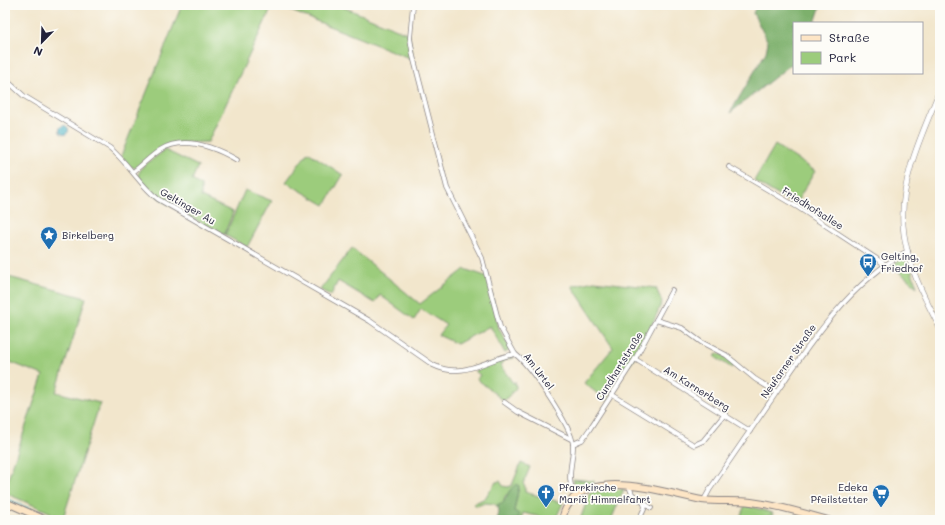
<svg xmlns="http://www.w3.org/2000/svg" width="945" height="525" viewBox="0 0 945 525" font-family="Mali,sans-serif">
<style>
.green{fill:#9ccc7c;stroke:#5f775c}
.forest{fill:#7db06c;stroke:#506954}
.water{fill:#45b0c3;stroke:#34697f}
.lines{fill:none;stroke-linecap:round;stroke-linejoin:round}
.stream{stroke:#45b0c3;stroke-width:1.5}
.minor-casing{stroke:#8a8484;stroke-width:5.5}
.tertiary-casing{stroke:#8a8484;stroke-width:6}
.secondary-casing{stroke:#8a8484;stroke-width:8}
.minor{stroke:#fff;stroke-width:4}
.tertiary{stroke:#fff;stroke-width:5}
.secondary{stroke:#fde5c5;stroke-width:6}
.labels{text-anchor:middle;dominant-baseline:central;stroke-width:3.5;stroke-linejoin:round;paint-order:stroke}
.street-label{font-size:10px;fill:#22223b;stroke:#fdfcf7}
.poi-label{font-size:10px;fill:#22223b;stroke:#fdfcf7;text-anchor:start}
</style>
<rect width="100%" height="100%" fill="#fdfcf7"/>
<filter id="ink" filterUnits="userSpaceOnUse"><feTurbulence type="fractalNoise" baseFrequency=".025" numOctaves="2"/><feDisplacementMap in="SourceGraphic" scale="8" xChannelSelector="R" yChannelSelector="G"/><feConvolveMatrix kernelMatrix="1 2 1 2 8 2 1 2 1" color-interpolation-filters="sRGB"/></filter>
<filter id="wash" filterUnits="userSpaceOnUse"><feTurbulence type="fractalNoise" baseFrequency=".012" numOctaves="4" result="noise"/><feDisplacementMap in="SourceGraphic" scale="16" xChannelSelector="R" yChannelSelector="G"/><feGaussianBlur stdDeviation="0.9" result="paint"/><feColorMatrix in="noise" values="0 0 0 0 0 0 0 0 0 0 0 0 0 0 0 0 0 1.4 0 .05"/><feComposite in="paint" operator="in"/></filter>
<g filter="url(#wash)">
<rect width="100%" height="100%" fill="#f2e6cc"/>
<g class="green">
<path d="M175,5H273L208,142L177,143L165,147L136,168L131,167L121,156L181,7Z"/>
<path d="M276,5H338L409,34L412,59Z"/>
<path d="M775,145L815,171L795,205L754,181Z"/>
<path d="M165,150L198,166L192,180L201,186V197L233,212L224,235C196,219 154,203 138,175L142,167Z"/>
<path d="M308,152L343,175L325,205L286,182Z"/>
<path d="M245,190L272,201L247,247L225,235Z"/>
<path d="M352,248L420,304L465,269L488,277L499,329L511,349L505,353L490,326L457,344L438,335L446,325L421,309L414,320L380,295L375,303L338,281L331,295L320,290Z"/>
<path d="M902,259L909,263L917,287L891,265Z"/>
<path d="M5,276L86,298L56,392L100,403L63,518L5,493V488L43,375L5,360Z"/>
<path d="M594,281L656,288L662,302C654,321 645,341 633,359C624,372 611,385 607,401L584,383L613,348L572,286Z"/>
<path d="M717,353L725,356L735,363L732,368L715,357Z"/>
<path d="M508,357L514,358L507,359L500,365L513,383L515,382L516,388L504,401L477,379L480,375L475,371Z"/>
<path d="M521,463L530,467L523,484L525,486V492L563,503L555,520L523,513L521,520H516L519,518L514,511L519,486L505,496L503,503L498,505V508L495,504L485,503L477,506L473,504L485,498L496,482L500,481L503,486L508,487L512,485Z"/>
<path d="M573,479L594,481V483L577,489L575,488Z"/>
<path d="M624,489L611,520H580L590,492Z"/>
<path d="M745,505L773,513L772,516L769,515L767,520H739Z"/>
</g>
<g class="forest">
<path d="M757,5H821L815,23H794V62L730,113L766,52L768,42L753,13Z"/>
<path d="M516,484L519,486L514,511L519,514V518L516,520H497L499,513L498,504L503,503L510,490Z"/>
</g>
<circle class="water" cx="64" cy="130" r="4.5"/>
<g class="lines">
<path class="stream" d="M5,498L55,520"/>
</g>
</g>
<g filter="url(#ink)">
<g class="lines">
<g class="minor-casing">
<g id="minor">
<path d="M413,5L410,38L413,56L447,188L482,258L500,327L515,354"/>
<path d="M5,79L24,96L110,148C128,163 139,184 158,199L370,321L433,365C463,380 486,359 515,354C530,365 571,426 573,444C574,460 564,481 576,495"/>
<path d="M729,167L799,208L886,265"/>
<path d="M133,172C142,165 151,156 160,150C184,135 216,148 237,160"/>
<path d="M656,320L682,328L701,342L726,355L755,379L776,392"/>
<path d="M635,359L750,431"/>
<path d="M611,394L694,445L703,441L725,414"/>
<path d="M504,402L518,412L571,439"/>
<path d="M573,444L582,440L589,430L635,359L672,290"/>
<path d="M629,486L632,494L651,508"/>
<path d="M704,500L710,489C731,458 753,427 774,396C809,344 851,281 908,251"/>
<path d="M639,520L645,507L644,504"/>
</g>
</g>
<g class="tertiary-casing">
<path id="tertiary" d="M940,90C923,132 900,179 903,225C906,263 923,295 940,328"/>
</g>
<g class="secondary-casing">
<g id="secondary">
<path d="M5,502L46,520"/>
<path d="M562,520C574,461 664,493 702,500C718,502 735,500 751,502C777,505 803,513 828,520"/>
</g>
</g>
<use href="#minor" class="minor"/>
<use href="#tertiary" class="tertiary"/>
<use href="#secondary" class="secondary"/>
</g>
</g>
<defs>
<g id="sight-pin" transform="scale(0.9)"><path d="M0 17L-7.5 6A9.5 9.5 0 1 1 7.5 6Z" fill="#1f6fb2" stroke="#fdfcf7"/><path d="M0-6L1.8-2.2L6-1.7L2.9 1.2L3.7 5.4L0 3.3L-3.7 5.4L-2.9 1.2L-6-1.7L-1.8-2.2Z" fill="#fff"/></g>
<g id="bus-pin" transform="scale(0.9)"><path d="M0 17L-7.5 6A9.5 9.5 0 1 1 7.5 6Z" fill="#1f6fb2" stroke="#fdfcf7"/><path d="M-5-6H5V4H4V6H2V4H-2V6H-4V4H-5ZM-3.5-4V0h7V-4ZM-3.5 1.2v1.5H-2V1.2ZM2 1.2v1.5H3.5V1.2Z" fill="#fff"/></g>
<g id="church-pin" transform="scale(0.9)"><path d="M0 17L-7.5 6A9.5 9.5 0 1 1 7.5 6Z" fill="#1f6fb2" stroke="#fdfcf7"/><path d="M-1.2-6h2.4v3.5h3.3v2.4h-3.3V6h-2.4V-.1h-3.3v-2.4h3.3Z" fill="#fff"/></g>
<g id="supermarket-pin" transform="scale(0.9)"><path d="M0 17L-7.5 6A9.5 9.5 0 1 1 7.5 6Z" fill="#1f6fb2" stroke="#fdfcf7"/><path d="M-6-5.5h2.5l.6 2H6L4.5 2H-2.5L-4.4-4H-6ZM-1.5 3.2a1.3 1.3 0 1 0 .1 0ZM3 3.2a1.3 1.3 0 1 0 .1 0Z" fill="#fff"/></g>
</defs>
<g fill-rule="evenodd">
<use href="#sight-pin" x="49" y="235"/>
<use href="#bus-pin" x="868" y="262"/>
<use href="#church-pin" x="546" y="493"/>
<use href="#supermarket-pin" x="881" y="493"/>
</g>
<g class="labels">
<g class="street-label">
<text transform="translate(188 206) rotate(30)">Geltinger Au</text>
<text transform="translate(813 208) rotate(32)">Friedhofsallee</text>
<text transform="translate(788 361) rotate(-55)">Neufarner Straße</text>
<text transform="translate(619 366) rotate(-58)">Cundhartstraße</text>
<text transform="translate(539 371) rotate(53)">Am Urtel</text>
<text transform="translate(697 388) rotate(32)">Am Karnerberg</text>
</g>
<g class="poi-label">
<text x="62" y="235">Birkelberg</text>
<text x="881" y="256">Gelting,<tspan x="881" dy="12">Friedhof</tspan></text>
<text x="559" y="487">Pfarrkirche<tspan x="559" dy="12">Mariä Himmelfahrt</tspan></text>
<text x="868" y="487" text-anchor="end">Edeka<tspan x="868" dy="12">Pfeilstetter</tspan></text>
</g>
</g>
<rect width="945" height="525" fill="none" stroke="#fdfcf7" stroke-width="20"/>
<rect x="793" y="22" width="130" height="52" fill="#fdfcf7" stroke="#a5a5ac"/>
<rect x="801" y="35" width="20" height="6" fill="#fde5c5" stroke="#a5a5ac"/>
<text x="829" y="42" font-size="12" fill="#22223b">Straße</text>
<rect x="801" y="52" width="20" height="12" fill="#9ccc7c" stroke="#a5a5ac"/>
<text x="829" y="62" font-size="12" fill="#22223b">Park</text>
<g transform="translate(42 42) rotate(203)" stroke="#fdfcf7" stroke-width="3" paint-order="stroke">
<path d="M0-3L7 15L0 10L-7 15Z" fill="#22223b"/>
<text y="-6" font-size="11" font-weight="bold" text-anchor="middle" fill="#22223b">N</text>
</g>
</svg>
